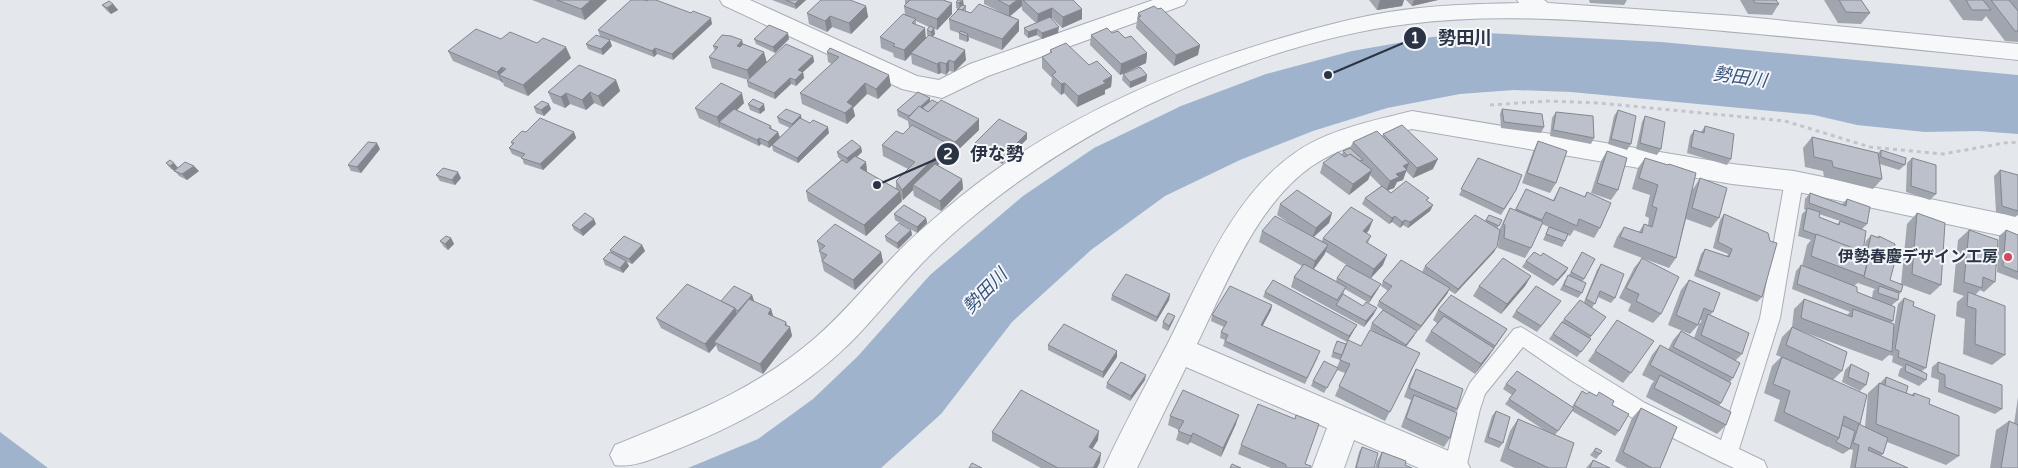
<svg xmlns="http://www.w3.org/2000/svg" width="2018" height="468" viewBox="0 0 2018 468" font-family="'Varela Round','Noto Sans JP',sans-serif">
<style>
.water{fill:#9fb4cc}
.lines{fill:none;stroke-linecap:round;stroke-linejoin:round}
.lane-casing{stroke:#a9aeb7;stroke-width:2}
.street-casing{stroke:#a9aeb7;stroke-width:2}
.path{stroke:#c2c5cb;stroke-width:3;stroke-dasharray:4 4;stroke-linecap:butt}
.lane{fill:#f7f8fa;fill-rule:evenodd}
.street{fill:#f7f8fa;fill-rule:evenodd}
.wall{fill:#a1a5ae;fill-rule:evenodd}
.shaded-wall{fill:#83868d}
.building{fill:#bbc0ca;stroke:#83868d}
.poi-dot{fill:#d1495b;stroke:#f4f6f9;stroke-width:2}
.labels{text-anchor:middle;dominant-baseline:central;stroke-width:4;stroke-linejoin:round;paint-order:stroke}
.poi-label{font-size:16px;font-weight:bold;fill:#2b3445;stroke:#f4f6f9;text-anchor:end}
.water-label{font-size:18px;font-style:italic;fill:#34527a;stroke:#f4f6f9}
.leader{fill:none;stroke:#2b3445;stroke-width:2}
.callout-dot{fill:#2b3445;stroke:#f4f6f9;stroke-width:2}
.mark-label{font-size:15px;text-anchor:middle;font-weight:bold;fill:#fff}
.callout-label{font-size:18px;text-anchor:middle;font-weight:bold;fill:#2b3445;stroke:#f4f6f9;stroke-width:4;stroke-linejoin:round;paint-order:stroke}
</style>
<rect width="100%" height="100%" fill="#e4e7ec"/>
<g class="water">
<path d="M1487,33L1661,42L2018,75V134L1978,131L1925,132L1857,125L1814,115L1571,92L1514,90L1460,94L1387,108L1313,131L1240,160L1165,196L1091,250L1012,322L941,414L881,468H688L758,439L813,399L858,356L930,275L1023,196L1094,148L1181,106L1266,74L1352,51L1432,37Z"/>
<path d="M0,432L48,468H0Z"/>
</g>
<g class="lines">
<g class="lane-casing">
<path id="lane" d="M1794,174L1800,176L1803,181L1780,318L1739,449L1764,461L1767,468H1734L1719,461L1631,417L1572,381L1523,347L1485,394L1480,409L1466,468H1444L1458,409L1470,383L1514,329L1521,327L1645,403L1721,440L1760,318L1785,181L1788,176Z"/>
</g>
<g class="street-casing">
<g id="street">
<path d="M720,0H750L917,76L939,80L970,64L1153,0H1187L1184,5L988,76L942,98L902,89L723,5Z"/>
<path d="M1517,0H1544L1548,3L1736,16L2018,44V60C1900,48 1782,35 1663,26C1578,20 1494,13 1408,24C1310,36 1196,77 1109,125C1064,150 1020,178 980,211C956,230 933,251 912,274C891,297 872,321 850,343C799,393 739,425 673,451C655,458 634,468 615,465L610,455L615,445C688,415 754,391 815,338C844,313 868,283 894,256C914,235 937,216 960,197C1053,122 1164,73 1278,39C1315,28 1352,18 1389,12C1432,5 1475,4 1519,3Z"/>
<path d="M1412,111L1732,164L1794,171L2003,214H2018V236H2003L1794,191L1732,184L1412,129C1378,137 1342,146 1312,166C1256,205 1226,285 1197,344L1465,458L1470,468H1419L1354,440L1344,468H1312L1327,428L1186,367L1137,468H1104C1123,426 1146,385 1168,343C1201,278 1231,199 1292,155C1325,130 1372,121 1412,111Z"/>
</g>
</g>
<path class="path" d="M1490,105L1548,101L1599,103L1785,121L1870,147L1943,154L2010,142L2018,143"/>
<use href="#lane" class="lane"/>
<use href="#street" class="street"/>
</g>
<g class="wall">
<path d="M532,0H607L585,20Z"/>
<path d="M772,0H806L796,9Z"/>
<path d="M905,0H943L952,3V14L937,30L934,29L935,34L932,37L966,60L954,72L949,71L946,75L941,73L938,74L912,64L911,54L905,61L894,57L893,53L881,48L880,37L905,15L904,6L905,5ZM916,21L929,27L927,30V35L928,36L926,38L916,24Z"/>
<path d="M984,0H1073L1082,9V19L1062,28L1052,18L1051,19L1058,33L1042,39L1037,35L1028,38L1024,34V28L1036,23L1022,10V6L1010,16L1019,20V31L1002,50L968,37L969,40L967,42L959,39V33L950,30L949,19L958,9L956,8V2L966,6V11L971,13L1006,15L984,4Z"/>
<path d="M1369,0H1404L1402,6L1377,10Z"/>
<path d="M1406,0H1438L1412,6Z"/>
<path d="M1589,0H1627L1624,5L1590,3Z"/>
<path d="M1740,0H1776L1779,4L1772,15L1748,14Z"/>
<path d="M1824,0H1861L1870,13L1861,24L1838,23Z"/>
<path d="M1949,0H2018V42L2005,41L1986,16L1982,21L1963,20Z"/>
<path d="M113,4L118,10L111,14L107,11L102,5Z"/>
<path d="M866,6L868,17L851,34L832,27L827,32L809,24L807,13Z"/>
<path d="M691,13L712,24L673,60L657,54L654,57L600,36L598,30Z"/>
<path d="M1138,13L1200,45L1198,55L1174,66L1136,28Z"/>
<path d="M1112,33L1125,38L1147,53L1146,63L1120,75L1090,45L1091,35Z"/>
<path d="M501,39L571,58L528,96L504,86L503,82L453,61L448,51Z"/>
<path d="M754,39H789L775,53L756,44Z"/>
<path d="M586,44L612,46L603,55L588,49Z"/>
<path d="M743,44L767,63L813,56L814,62L803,72L804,78L796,86L791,84L775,99L748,87L747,81L748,80L712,68L709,57L715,51L713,46Z"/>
<path d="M830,48L891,86L878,99L867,94L853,108L855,116L847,124L802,104L800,93L832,64L828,62L827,52Z"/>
<path d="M1050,50L1089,65L1112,76L1111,87L1105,90V94L1077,107L1064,93L1061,95L1051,85L1052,78L1042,68V57L1050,53Z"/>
<path d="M1123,74L1147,75L1146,81L1130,88L1122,80Z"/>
<path d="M616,80L620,91L603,107L594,103L586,110L570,104L565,108L553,103L548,92Z"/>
<path d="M930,98V101L979,130L956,152V158L949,165L942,161L938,166L962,179L963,189L941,211L914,196L913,190L903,200L901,197L902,201L866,236L808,201L806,191L841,160L838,157L837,152L861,147L862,152L857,157L866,162L867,172L896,189V181L908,169L883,156L882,145L903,134L909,128L908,121L898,116L897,110Z"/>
<path d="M744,103L737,110L771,126L772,129L778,132L780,138L769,148L761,144L759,146L721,128L720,127V128L699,118L695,108Z"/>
<path d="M748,104L765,110L760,114L750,110Z"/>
<path d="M534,107L551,109L544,116L536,113Z"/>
<path d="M1502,109L1544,127L1541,133L1501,128L1500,114Z"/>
<path d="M1618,110L1631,144L1627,150L1608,144L1614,116Z"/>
<path d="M1556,112L1594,138L1591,144L1550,136L1552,118Z"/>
<path d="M801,115V119L829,133L798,163L773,151L772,145L790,128L779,123L777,117Z"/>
<path d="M1645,116L1661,149L1657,155L1636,149L1642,122Z"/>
<path d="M1705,126L1731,159L1727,165L1687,153L1690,136L1694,130L1701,132Z"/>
<path d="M526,132H574L576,138L543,170L524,164L522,158L512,154L509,148L512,145L511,142Z"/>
<path d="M1027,133V139L1002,164L975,149V143Z"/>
<path d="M1383,134L1433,169L1413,178L1406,171L1403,180L1397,182L1394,188L1388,190L1391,193L1427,201L1433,205L1430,211L1408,228L1403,225L1400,228L1392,222L1389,224L1362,204L1365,198L1381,186L1370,175L1368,180L1349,195L1320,173L1323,163L1342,155L1343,151L1350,148L1353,142L1382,136Z"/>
<path d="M1812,137L1878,153L1881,150L1905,165L1899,170L1880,164L1882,179L1873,189L1824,177L1823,171L1805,167L1803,148Z"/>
<path d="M1538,141L1556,183L1550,193L1522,183L1533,152Z"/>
<path d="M380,149L361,173L351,171L348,165Z"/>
<path d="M1607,151L1618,190L1611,200L1591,193L1601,161Z"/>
<path d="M1478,158L1513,196L1501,215L1459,195Z"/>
<path d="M1645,158L1668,165L1669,164L1693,189L1700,178L1719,218L1711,228L1686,219L1676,258L1669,268L1613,247L1617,237L1624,227L1639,232L1644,224L1648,225L1649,218L1645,216L1650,195L1632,189L1638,168Z"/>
<path d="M1912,158L1936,194L1930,200L1906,192L1907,163Z"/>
<path d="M166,163L178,168L199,171L187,180L179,176L175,171L171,169Z"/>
<path d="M2000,170L2018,175V215L2015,217L1996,212L1994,176Z"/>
<path d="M436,175L461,178L455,185L440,181Z"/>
<path d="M1560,187L1584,197L1587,192L1600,228L1594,238L1574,230L1570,236L1568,235L1562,247L1543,240L1549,227L1556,230L1542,224L1531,248L1525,258L1498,248L1499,235L1494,252L1455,294L1449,290L1447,294L1418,331L1412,328L1414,336L1406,347L1420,353L1385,421L1335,396L1345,373L1337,370L1324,393L1311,386L1313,381L1337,367L1340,360L1331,357L1337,341L1346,344L1361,346L1378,334L1370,329L1372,323L1383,310L1377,306L1379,301L1388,291L1381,286L1383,281L1422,272L1425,266L1485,221L1489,215L1502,220L1497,229L1499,230L1510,208L1515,210L1526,189L1553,200Z"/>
<path d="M1810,193L1842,204L1847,199L1867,224L1862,229L1863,252L1866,241L1871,235L1877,237L1879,236L1892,263L1890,264V280L1901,284L1907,224L1917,213L1941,285L1930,295L1903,285L1901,292L1899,294L1898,300L1892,305L1893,321L1891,323L1894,327L1898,304L1904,298L1913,306L1926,368L1922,371L1926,380L1919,386L1898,376L1900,369L1903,367L1892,362L1893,356L1889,355L1882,361L1801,331L1842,371L1833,380L1860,424L1859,425L1865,427L1868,393L1879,383L1880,384V383L1886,377L1906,394L1911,395L1914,393L1929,404L1959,456L1946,465L1887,442L1883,454L1881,456L1908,468H1850L1853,450L1850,449L1843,454L1829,447L1830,446L1828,447L1774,421L1780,400L1764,393L1772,366L1781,357L1776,355L1782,337L1792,327L1794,309L1804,299L1847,315L1850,312L1792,289L1796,271L1801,265L1802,266L1807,245L1811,240L1798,236L1802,214L1806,210L1804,209L1805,199ZM1819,214L1840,221L1837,224L1819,217ZM1859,282L1858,283L1875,289L1873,291L1872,298L1857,292L1854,286Z"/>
<path d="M1280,204L1332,213L1329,223L1314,237L1322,241L1323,238L1369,230L1367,233L1371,236L1368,243L1383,265L1371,278L1378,289L1369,303L1345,289L1343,295L1374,314L1364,327L1291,287L1294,277L1302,266L1259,242L1262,231L1296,228L1277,215ZM1326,252L1353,269L1337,278L1336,281L1314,269L1324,255Z"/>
<path d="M894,214L926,218L927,223L917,233L895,220Z"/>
<path d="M1724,214L1762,297L1757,302L1694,276L1701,254L1705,249L1727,256L1728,254L1713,248L1720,220Z"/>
<path d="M596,224L583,236L574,230L572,225Z"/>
<path d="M911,230L912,235L898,249L886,241L885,236Z"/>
<path d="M1969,230L1995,282L1984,292L1980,290L1975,295L2005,355L1992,365L1963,354L1965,319L1956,316L1957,302L1964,296L1953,292L1958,240Z"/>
<path d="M2006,230L2018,235V280L1997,272L1999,236Z"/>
<path d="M451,238L454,244L448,250L444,247L440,241Z"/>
<path d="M817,241L881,252L883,262L855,290L824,271Z"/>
<path d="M642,245L645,251L632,264L627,262L629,266L623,273L605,265L603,259L611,253L610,250Z"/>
<path d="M1582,252L1584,279L1582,282V293L1578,298L1560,290L1565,280L1569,275Z"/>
<path d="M1541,256L1568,268L1565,273L1553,286L1522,267L1526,261Z"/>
<path d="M1642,258L1661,314L1653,323L1628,311L1631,304L1619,298L1634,268Z"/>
<path d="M1601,264L1615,298L1611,303L1598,297L1592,308L1606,317L1590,338L1591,339L1577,357L1549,339L1564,319L1584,302L1597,270Z"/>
<path d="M1531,276L1525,286L1501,314L1473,296L1479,286Z"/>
<path d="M1689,280L1713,312L1710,315L1742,354L1736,360L1733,378L1730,382L1721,403L1719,406L1726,425L1717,434L1646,397L1651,385L1654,381L1642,375L1652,355L1660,345L1668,350L1673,340L1681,331L1694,338L1699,324L1702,321L1700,320L1698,325L1690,334L1668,325L1681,290Z"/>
<path d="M1265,292L1357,325L1354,330L1347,342L1263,297Z"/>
<path d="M1170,294L1169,300L1156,322L1111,300L1112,295Z"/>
<path d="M752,295L754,301L753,302L771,309L773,316L790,327L792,336L763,374L718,351L716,345L709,353L661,328L656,318L721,301Z"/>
<path d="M1561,301L1537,332L1512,317L1516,311Z"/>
<path d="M1272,305L1271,310L1262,326L1318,357L1305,384L1223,346L1225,340L1220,338L1221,332L1224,327L1211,321L1212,315Z"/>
<path d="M1438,310L1507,329L1488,357L1475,374L1425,341L1431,331L1437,323L1433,320Z"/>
<path d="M1175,316L1173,321L1168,331L1162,328L1163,322Z"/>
<path d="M1617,320L1631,373L1623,383L1588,361Z"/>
<path d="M1048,345L1117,351V357L1103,378L1048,350Z"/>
<path d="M1938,362L2002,409L1995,414L1938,392L1939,380L1931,377L1932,367Z"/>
<path d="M1851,364L1866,385L1860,391L1842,382L1845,370Z"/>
<path d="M1416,369L1457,409L1455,412L1450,438L1444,447L1401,427L1411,400L1404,397L1411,378Z"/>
<path d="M1145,380L1130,401L1106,388L1107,383Z"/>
<path d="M1506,384L1572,407L1582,391L1587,394L1612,405L1619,431L1615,436L1572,411L1555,435L1566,468H1515L1500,461L1510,431L1518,419L1547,432L1505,404L1512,395L1503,389Z"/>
<path d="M2018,397V468H1990L1996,430L2009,421L2014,424Z"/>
<path d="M1641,408L1660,468H1627L1615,461L1632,418Z"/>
<path d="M1496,411L1503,443L1499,448L1484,442L1492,416Z"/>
<path d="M1170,416L1236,424L1221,457L1190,442L1188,445L1176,440L1179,430L1168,425Z"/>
<path d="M992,432L1098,440L1092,449L1100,462L1097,468H1041L992,441Z"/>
<path d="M1241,445L1305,464L1310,468H1271L1238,454Z"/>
<path d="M1362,447L1374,468H1355L1359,452Z"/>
<path d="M1596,448L1600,454L1596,459L1590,455Z"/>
<path d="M1382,452L1405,465L1412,468H1375L1377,461Z"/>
<path d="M1593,460L1610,468H1586Z"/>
</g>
<g class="shaded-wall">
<path d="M591,0H607L585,20L581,9Z"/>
<path d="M799,0H806L796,9L795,4Z"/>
<path d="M963,0L964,6L960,9L959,3Z"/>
<path d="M1017,0H1022V6L1009,17V6Z"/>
<path d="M1380,0H1404L1402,6L1377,10Z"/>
<path d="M1414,0H1438L1412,6Z"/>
<path d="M952,3V14L937,30V19Z"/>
<path d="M113,4L118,10L111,14L107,8Z"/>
<path d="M866,6L868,17L851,34L849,23Z"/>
<path d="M1052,8V18L1037,25L1038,14Z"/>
<path d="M1082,9V19L1062,28L1063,17Z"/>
<path d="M830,16L832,27L827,32L825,21Z"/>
<path d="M711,18L712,24L673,60L672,54Z"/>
<path d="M1019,20V31L1002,50V39Z"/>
<path d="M1059,27L1058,33L1042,39V33Z"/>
<path d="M925,28L926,39L905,61L904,50Z"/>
<path d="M934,28L935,34L932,37L931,32Z"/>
<path d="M1037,29V35L1028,38V32Z"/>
<path d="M788,33L789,39L775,53L773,47Z"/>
<path d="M968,34L969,40L967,42V36Z"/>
<path d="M610,40L612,46L603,55L601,49Z"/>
<path d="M742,40L745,51L737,46Z"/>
<path d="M1200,45L1198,55L1174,66L1176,55Z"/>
<path d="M566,47L571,58L528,96L523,85Z"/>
<path d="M655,48L657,54L654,57L652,51Z"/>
<path d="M965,50L966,60L954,72V62Z"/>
<path d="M764,52L767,63L750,81L747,70Z"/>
<path d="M1147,53L1146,63L1120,75L1121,64Z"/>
<path d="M813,56L814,62L803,72L804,78L796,86L795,80L798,70Z"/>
<path d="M949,60V71L946,75V64Z"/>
<path d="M940,62L941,73L938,74L937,64Z"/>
<path d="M502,67L508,78L499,75L503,82L502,83L497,72Z"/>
<path d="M889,75L891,86L878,99L876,89Z"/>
<path d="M1147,75L1146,81L1130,88V82Z"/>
<path d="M1112,76L1111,87L1105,90V94L1077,107L1078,96L1103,81Z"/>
<path d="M790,78L791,84L775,99L774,93Z"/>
<path d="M616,80L620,91L603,107L598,96Z"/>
<path d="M865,83L867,94L853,108L855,116L847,124L845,113L847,102Z"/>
<path d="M1065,83L1064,93L1061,95V84Z"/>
<path d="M590,92L594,103L586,110L582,100Z"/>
<path d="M566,93L570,104L565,108L561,97Z"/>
<path d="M742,93L744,103L723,124L719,122L720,127V128L717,117Z"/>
<path d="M930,98V104L909,117Z"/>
<path d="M549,104L551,109L544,116L541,110Z"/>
<path d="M764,104L765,110L760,114L759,109Z"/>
<path d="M801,115L802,121L793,130L792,124Z"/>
<path d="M979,119V130L956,152V158L949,165V155L955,148V142Z"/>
<path d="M828,127L829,133L798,163L797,158Z"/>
<path d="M574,132L576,138L543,170L540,164Z"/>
<path d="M778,132L780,138L769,148L768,142Z"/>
<path d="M1027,133V139L1002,164V158Z"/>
<path d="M759,138L761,144L759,146L757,140Z"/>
<path d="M377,143L380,149L361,173L357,167Z"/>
<path d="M861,147L862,152L848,164L847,158Z"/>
<path d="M941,151L942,161L916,187L913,185V190L903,200L902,190Z"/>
<path d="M1438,159L1433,169L1413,178L1417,168Z"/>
<path d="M866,162L867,173L860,168Z"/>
<path d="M174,163L179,169L175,172L170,166Z"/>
<path d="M1409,163L1403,180L1397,182L1394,188L1386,191L1390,181L1396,174L1403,166Z"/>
<path d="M194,166L199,171L187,180L182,174Z"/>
<path d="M1372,170L1368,180L1349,195L1353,184Z"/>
<path d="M458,172L461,178L455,185L452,180Z"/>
<path d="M962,179L963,189L941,211L940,201Z"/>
<path d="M900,191L902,201L866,236L864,225Z"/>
<path d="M1433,205L1430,211L1408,228L1410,222Z"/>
<path d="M1332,213L1329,223L1312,238L1316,228Z"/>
<path d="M1395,216L1392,222L1389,224L1392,218Z"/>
<path d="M926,218L927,223L917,233V227Z"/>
<path d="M594,219L596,224L583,236L580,230Z"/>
<path d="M1373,220L1369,230L1359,241L1363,231Z"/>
<path d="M1405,220L1403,225L1400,228L1402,222Z"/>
<path d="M911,230L912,235L898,249L897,243Z"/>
<path d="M451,238L454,244L448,250L445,244Z"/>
<path d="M642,245L645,251L632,264L629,259Z"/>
<path d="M1328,245L1324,255L1312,271L1315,261Z"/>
<path d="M1497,247L1494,252L1455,294L1458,289Z"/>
<path d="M881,252L883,262L855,290L853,280Z"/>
<path d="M1387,255L1383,265L1370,279L1374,269Z"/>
<path d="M626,261L629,266L623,273L620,268Z"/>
<path d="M1568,268L1565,273L1553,286L1557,280Z"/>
<path d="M1531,276L1525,286L1501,314L1507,304Z"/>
<path d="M1381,284L1378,289L1369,303L1371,297Z"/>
<path d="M1450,288L1447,294L1418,331L1421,326Z"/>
<path d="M1170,294L1169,300L1156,322L1157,317Z"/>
<path d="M752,295L754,301L740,317L738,311Z"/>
<path d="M1272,305L1271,310L1260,331L1261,325Z"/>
<path d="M735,308L738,318L714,342L716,345L709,353L705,344Z"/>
<path d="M1377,308L1374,314L1364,327L1366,321Z"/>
<path d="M771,309L774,319L768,314Z"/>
<path d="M1175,316L1173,321L1168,331L1169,326Z"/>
<path d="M786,322L788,329L790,327L792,336L763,374L760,364Z"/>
<path d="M1357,325L1354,330L1347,342L1349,336Z"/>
<path d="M1507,329L1488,357L1475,374L1481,364Z"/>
<path d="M1417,331L1414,336L1403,350L1406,345Z"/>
<path d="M1117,351V357L1103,378V372Z"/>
<path d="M1146,375L1145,380L1130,401L1131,396Z"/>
<path d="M1239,415L1236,424L1221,457L1223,448Z"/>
<path d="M1099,431L1098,440L1088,456L1089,447Z"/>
<path d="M1193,433L1190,442L1188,445L1191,436Z"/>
<path d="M1101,453L1100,462L1097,468H1093Z"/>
</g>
<g class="building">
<path d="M557,0H591L581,9Z"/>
<path d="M631,0H644L647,1L648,0H656L691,13L693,11L711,18L672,54L655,48L652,51L598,30Z"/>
<path d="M786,0H799L795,4Z"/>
<path d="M821,0H850L866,6L849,23L830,16L825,21L807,13Z"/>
<path d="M910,0H943L952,3L937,19L904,6Z"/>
<path d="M958,0H963L959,3L956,2Z"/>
<path d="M998,0H1017L1009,6Z"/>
<path d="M1023,0H1073L1082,9L1063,17L1052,8L1038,14Z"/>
<path d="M1753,0H1776L1779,4L1755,3Z"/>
<path d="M1839,0H1861L1870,13L1846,12Z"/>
<path d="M1966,0H1983L1991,10H1972Z"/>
<path d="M1991,0H2009L2018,11V31H2015Z"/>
<path d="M109,1L113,4L107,8L102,5Z"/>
<path d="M979,4L1019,20L1002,39L949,19L959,9L971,13Z"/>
<path d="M962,5L966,6L962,10L959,9L957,10Z"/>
<path d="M1154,6L1158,9L1161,8L1200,45L1176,55L1138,18L1141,16L1138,13Z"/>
<path d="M903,14L916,19L912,23L925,28L904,50L893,46L895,44L880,37Z"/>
<path d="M1050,17L1059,27L1042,33L1037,29L1028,32L1024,28Z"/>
<path d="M769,25L788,33L773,47L754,39Z"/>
<path d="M930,26L934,28L931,32L927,30Z"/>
<path d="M1107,28L1112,33L1118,31L1125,38L1131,36L1147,53L1121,64L1091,35Z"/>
<path d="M476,29L501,39L510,32L537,43L543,38L566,47L523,85L499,75L506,69L502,67L497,72L448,51Z"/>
<path d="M961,31L968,34L967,36L959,33Z"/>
<path d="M596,35L610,40L601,49L586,44Z"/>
<path d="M722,35L731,36L742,40L737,46L740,47L743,44L764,52L747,70L709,57L718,47L713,46Z"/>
<path d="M929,35L965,50L954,62L949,60L946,64L940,62L937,64L911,53Z"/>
<path d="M1066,43L1089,65L1097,61L1112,76L1103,81L1106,83L1078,96L1065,83L1061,84L1052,75L1056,72L1042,57L1052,52L1050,50Z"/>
<path d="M786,44L813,56L798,70L803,72L795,80L790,78L774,93L747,81Z"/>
<path d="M830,48L889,75L876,89L865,83L847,102L853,106L845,113L800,93L839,57L827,52Z"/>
<path d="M579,65L616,80L598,96L590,92L582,100L566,93L561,97L548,92Z"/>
<path d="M1140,67L1147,75L1130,82L1123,74Z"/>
<path d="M721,83L742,93L717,117L695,108Z"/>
<path d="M918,92L930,98L920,107L919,106L909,116L897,110Z"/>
<path d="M753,99L764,104L759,109L748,104Z"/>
<path d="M932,100L938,103L928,112L922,108Z"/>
<path d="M941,100L979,119L955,142L908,118L919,106L928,112Z"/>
<path d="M542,101L549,104L541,110L534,107Z"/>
<path d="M734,109L771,126L769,128L778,132L768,142L759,138L757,140L719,122Z"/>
<path d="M786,109L801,115L792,124L777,117Z"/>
<path d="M1502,109L1542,114L1544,127L1504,122Z"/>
<path d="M1618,110L1636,116L1631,144L1611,139Z"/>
<path d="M1556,112L1593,116L1594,138L1553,130Z"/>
<path d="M1645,116L1665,122L1661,149L1640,143Z"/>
<path d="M540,118L574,132L540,164L521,158L525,154L509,148L514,143L511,142L522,131L526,132Z"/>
<path d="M800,118L810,123L813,120L828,127L797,158L772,145Z"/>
<path d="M999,119L1027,133L1002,158L975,143Z"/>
<path d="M912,125L956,148L949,155L941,151L902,190L896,181L915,162L882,145L896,131L903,134Z"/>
<path d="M1402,125L1438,159L1417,168L1383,134Z"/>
<path d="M1705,126L1734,134L1731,159L1691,147L1694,130L1704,133Z"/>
<path d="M1377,131L1409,163L1403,166L1407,170L1396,174L1399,177L1390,181L1353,142Z"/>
<path d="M1812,137L1878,153L1882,179L1833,167L1832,161L1814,157Z"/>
<path d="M852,140L861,147L847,158L837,152Z"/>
<path d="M1538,141L1567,151L1556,183L1527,173Z"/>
<path d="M368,142L377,143L357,167L348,165Z"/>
<path d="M1350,148L1363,160L1360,161L1350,154L1348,156L1343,151Z"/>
<path d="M1881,150L1906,158L1905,165L1881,157Z"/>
<path d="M1607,151L1627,158L1618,190L1597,183Z"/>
<path d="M1338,152L1345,157L1350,154L1372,170L1353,184L1323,163Z"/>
<path d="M855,156L866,162L860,168L900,191L864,225L806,191L842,160L847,163Z"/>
<path d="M1478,158L1522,175L1516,190L1504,209L1461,189Z"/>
<path d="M1645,158L1668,165L1669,164L1696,173L1676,258L1620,237L1624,227L1642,233L1644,224L1652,227L1657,208L1652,206L1658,185L1639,178Z"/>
<path d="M1912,158L1936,165V194L1911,186Z"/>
<path d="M170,160L174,163L170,166L166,163Z"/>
<path d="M185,162L194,166L182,174L174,171Z"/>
<path d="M935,164L962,179L940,201L913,185Z"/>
<path d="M443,168L458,172L452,180L436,175Z"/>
<path d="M2000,170L2018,175V211L2002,206Z"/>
<path d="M1700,178L1727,188L1719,218L1692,208Z"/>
<path d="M1406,181L1429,198L1426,200L1433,205L1410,222L1405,220L1402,222L1395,216L1392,218L1365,198L1382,186L1391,193Z"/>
<path d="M1560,187L1585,197L1587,192L1611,203L1600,228L1579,219L1577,226L1546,212L1542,220L1516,209L1526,189L1554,201Z"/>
<path d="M1297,190L1332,213L1316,228L1280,204Z"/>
<path d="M1810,193L1846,206L1847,199L1870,207L1867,224L1809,203Z"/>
<path d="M904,205L926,218L917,227L894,214Z"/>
<path d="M1351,207L1373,220L1363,231L1371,236L1366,242L1387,255L1374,269L1323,238Z"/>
<path d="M1510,208L1543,222L1531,248L1504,238L1505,225L1503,224Z"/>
<path d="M1807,208L1820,212L1819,217L1839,225L1840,221L1866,231L1863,252L1803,230Z"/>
<path d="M585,213L594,219L580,230L572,225Z"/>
<path d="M1917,213L1945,223L1941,285L1912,274Z"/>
<path d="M1724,214L1768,233L1770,241L1777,243L1762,297L1698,270L1705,249L1729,257L1732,249L1718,242Z"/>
<path d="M1475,215L1500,230L1497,247L1458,289L1425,266Z"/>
<path d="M1489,215L1502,220L1499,226L1486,220Z"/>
<path d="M1275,216L1328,245L1315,261L1262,231Z"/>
<path d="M899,223L911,230L897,243L885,236Z"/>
<path d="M835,224L881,252L853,280L822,261L827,255L819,251L825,246L817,241Z"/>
<path d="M1549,227L1568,234L1565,241L1546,234Z"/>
<path d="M1969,230L1998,240L1995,282L1983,277L1982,288L1964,282Z"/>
<path d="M2006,230L2018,235V272L2003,266Z"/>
<path d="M1816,234L1869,254L1864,276L1811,256Z"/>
<path d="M1871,235L1879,238V236L1895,244L1892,263L1867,253Z"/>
<path d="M446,236L451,238L445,244L440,241Z"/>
<path d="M624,236L642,245L629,259L610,250Z"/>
<path d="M610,252L626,261L620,268L603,259Z"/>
<path d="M1534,252L1541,256L1543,253L1568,268L1557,280L1526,261Z"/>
<path d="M1582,252L1595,259L1584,279L1571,272Z"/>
<path d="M1869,256L1894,265L1890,280L1903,285L1901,292L1864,277Z"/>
<path d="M1503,258L1531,276L1507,304L1479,286Z"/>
<path d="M1642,258L1679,277L1661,314L1636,301L1639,294L1626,288Z"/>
<path d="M1401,260L1450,288L1421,326L1379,301L1392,286L1383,281Z"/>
<path d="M1304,264L1346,287L1337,300L1294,277Z"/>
<path d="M1601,264L1624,274L1615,298L1600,291L1595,304L1586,299Z"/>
<path d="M1346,265L1381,284L1371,297L1337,278Z"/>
<path d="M1801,265L1857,287V292L1895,307L1893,321L1797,284Z"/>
<path d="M1126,274L1170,294L1157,317L1112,295Z"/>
<path d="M1568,275L1586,283L1582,293L1564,285Z"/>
<path d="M1273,280L1357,325L1349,336L1265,292Z"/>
<path d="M1689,280L1720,293L1713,312L1704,308L1698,325L1676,315Z"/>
<path d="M687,284L735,308L705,344L656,318Z"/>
<path d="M734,286L752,295L738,311L736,310L735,308L721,301Z"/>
<path d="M1230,286L1272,305L1261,325L1320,351L1307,378L1225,341L1228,335L1221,332L1227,322L1212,315Z"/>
<path d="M1536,286L1561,301L1541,326L1516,311Z"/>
<path d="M1879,286L1899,293L1898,300L1878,293Z"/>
<path d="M1968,292L2005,306V355L1975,344L1976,309L1967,306Z"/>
<path d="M1343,294L1363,306L1366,302L1377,308L1366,321L1336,305Z"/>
<path d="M1451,295L1507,329L1495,346L1438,310Z"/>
<path d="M1904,298L1914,302L1913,306L1935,315L1926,368L1898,357L1899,351L1895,349Z"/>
<path d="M749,299L771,309L768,314L786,322L785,325L790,327L760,364L714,342Z"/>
<path d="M1804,299L1852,317L1853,309L1894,324L1892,352L1801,318Z"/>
<path d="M1580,300L1606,317L1591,336L1564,319Z"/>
<path d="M1383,310L1417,331L1406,345L1372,323Z"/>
<path d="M1168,313L1175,316L1169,326L1163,322Z"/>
<path d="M1708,314L1749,333L1742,354L1701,335Z"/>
<path d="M1444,316L1494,348L1481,364L1431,331Z"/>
<path d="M1617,320L1654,341L1631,373L1595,351Z"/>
<path d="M1562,322L1591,339L1581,352L1553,334Z"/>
<path d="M1064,324L1117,351L1103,372L1048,345Z"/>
<path d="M1792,327L1847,352L1842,371L1786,345Z"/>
<path d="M1370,330L1420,353L1390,412L1339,386L1350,364L1340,360L1348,340L1361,346Z"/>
<path d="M1681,331L1740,363L1733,378L1673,347Z"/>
<path d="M1337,341L1346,344L1342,355L1333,352Z"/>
<path d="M1660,345L1731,383L1721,403L1650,365Z"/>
<path d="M1782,357L1867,395L1860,424L1844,416L1839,438L1784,412L1790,391L1773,384Z"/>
<path d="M1324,361L1338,368L1327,388L1313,381Z"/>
<path d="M1121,362L1146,375L1131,396L1107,383Z"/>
<path d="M1938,362L2002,385V409L1945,387V375L1938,372Z"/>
<path d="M1851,364L1869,373L1866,385L1848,377Z"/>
<path d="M1906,364L1927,374L1926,380L1905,371Z"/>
<path d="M1416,369L1463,389L1457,409L1409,388Z"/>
<path d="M1517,371L1574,408L1558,431L1509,399L1516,390L1506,384Z"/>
<path d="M1660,375L1731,412L1726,425L1654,388Z"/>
<path d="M1886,377L1908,386L1906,394L1885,386Z"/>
<path d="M1879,383L1914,396V393L1930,399L1929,404L1959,416V456L1876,424Z"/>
<path d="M1021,390L1099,431L1089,447L1101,453L1093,468H1058L992,432Z"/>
<path d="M1183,390L1239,415L1223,448L1193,433L1191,436L1178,431L1184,421L1170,416Z"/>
<path d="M1582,391L1587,394L1589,392L1597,396L1599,392L1614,401L1612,405L1629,414L1619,431L1574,405Z"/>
<path d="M1414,395L1457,413L1450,438L1406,418Z"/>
<path d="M1258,404L1295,419L1296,415L1319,424L1305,464L1311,466L1310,468H1287L1285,464L1241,445Z"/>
<path d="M1641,408L1677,427L1660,468H1652L1623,452Z"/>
<path d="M1496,411L1510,417L1503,443L1488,437Z"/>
<path d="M1518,419L1574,443L1566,468H1549L1508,449Z"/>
<path d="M2009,421L2018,425V468H2001Z"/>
<path d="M1859,424L1888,438L1883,454L1869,447L1868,450L1908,468H1855L1859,445L1853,443Z"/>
<path d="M1842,425L1855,431L1850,449L1836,442V441L1839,438Z"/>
<path d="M1362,447L1378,453L1374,468H1356Z"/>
<path d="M1596,448L1602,451L1600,454L1594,451Z"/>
<path d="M1382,452L1406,461L1405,465L1412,468H1378Z"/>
<path d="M1593,460L1610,468H1590Z"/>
<path d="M972,463L982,468H969Z"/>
<path d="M1232,464L1241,468H1230Z"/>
</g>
<circle class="poi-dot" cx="2008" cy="257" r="5"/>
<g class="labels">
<g class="poi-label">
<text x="1998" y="257">伊勢春慶デザイン工房</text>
</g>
<g class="water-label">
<text transform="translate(1740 77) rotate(8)">勢田川</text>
<text transform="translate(985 291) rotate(-46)">勢田川</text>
</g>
</g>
<path class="leader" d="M1328 75L1415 38M877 185L948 154"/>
<g class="callout-dot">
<circle cx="1328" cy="75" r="5"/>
<circle cx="877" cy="185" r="5"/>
<circle cx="1415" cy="38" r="12"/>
<circle cx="948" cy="154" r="12"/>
</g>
<g class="mark-label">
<text x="1415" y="43">1</text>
<text x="948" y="159">2</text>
</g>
<g class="callout-label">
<text x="1465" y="44">勢田川</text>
<text x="997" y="160">伊な勢</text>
</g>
</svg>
